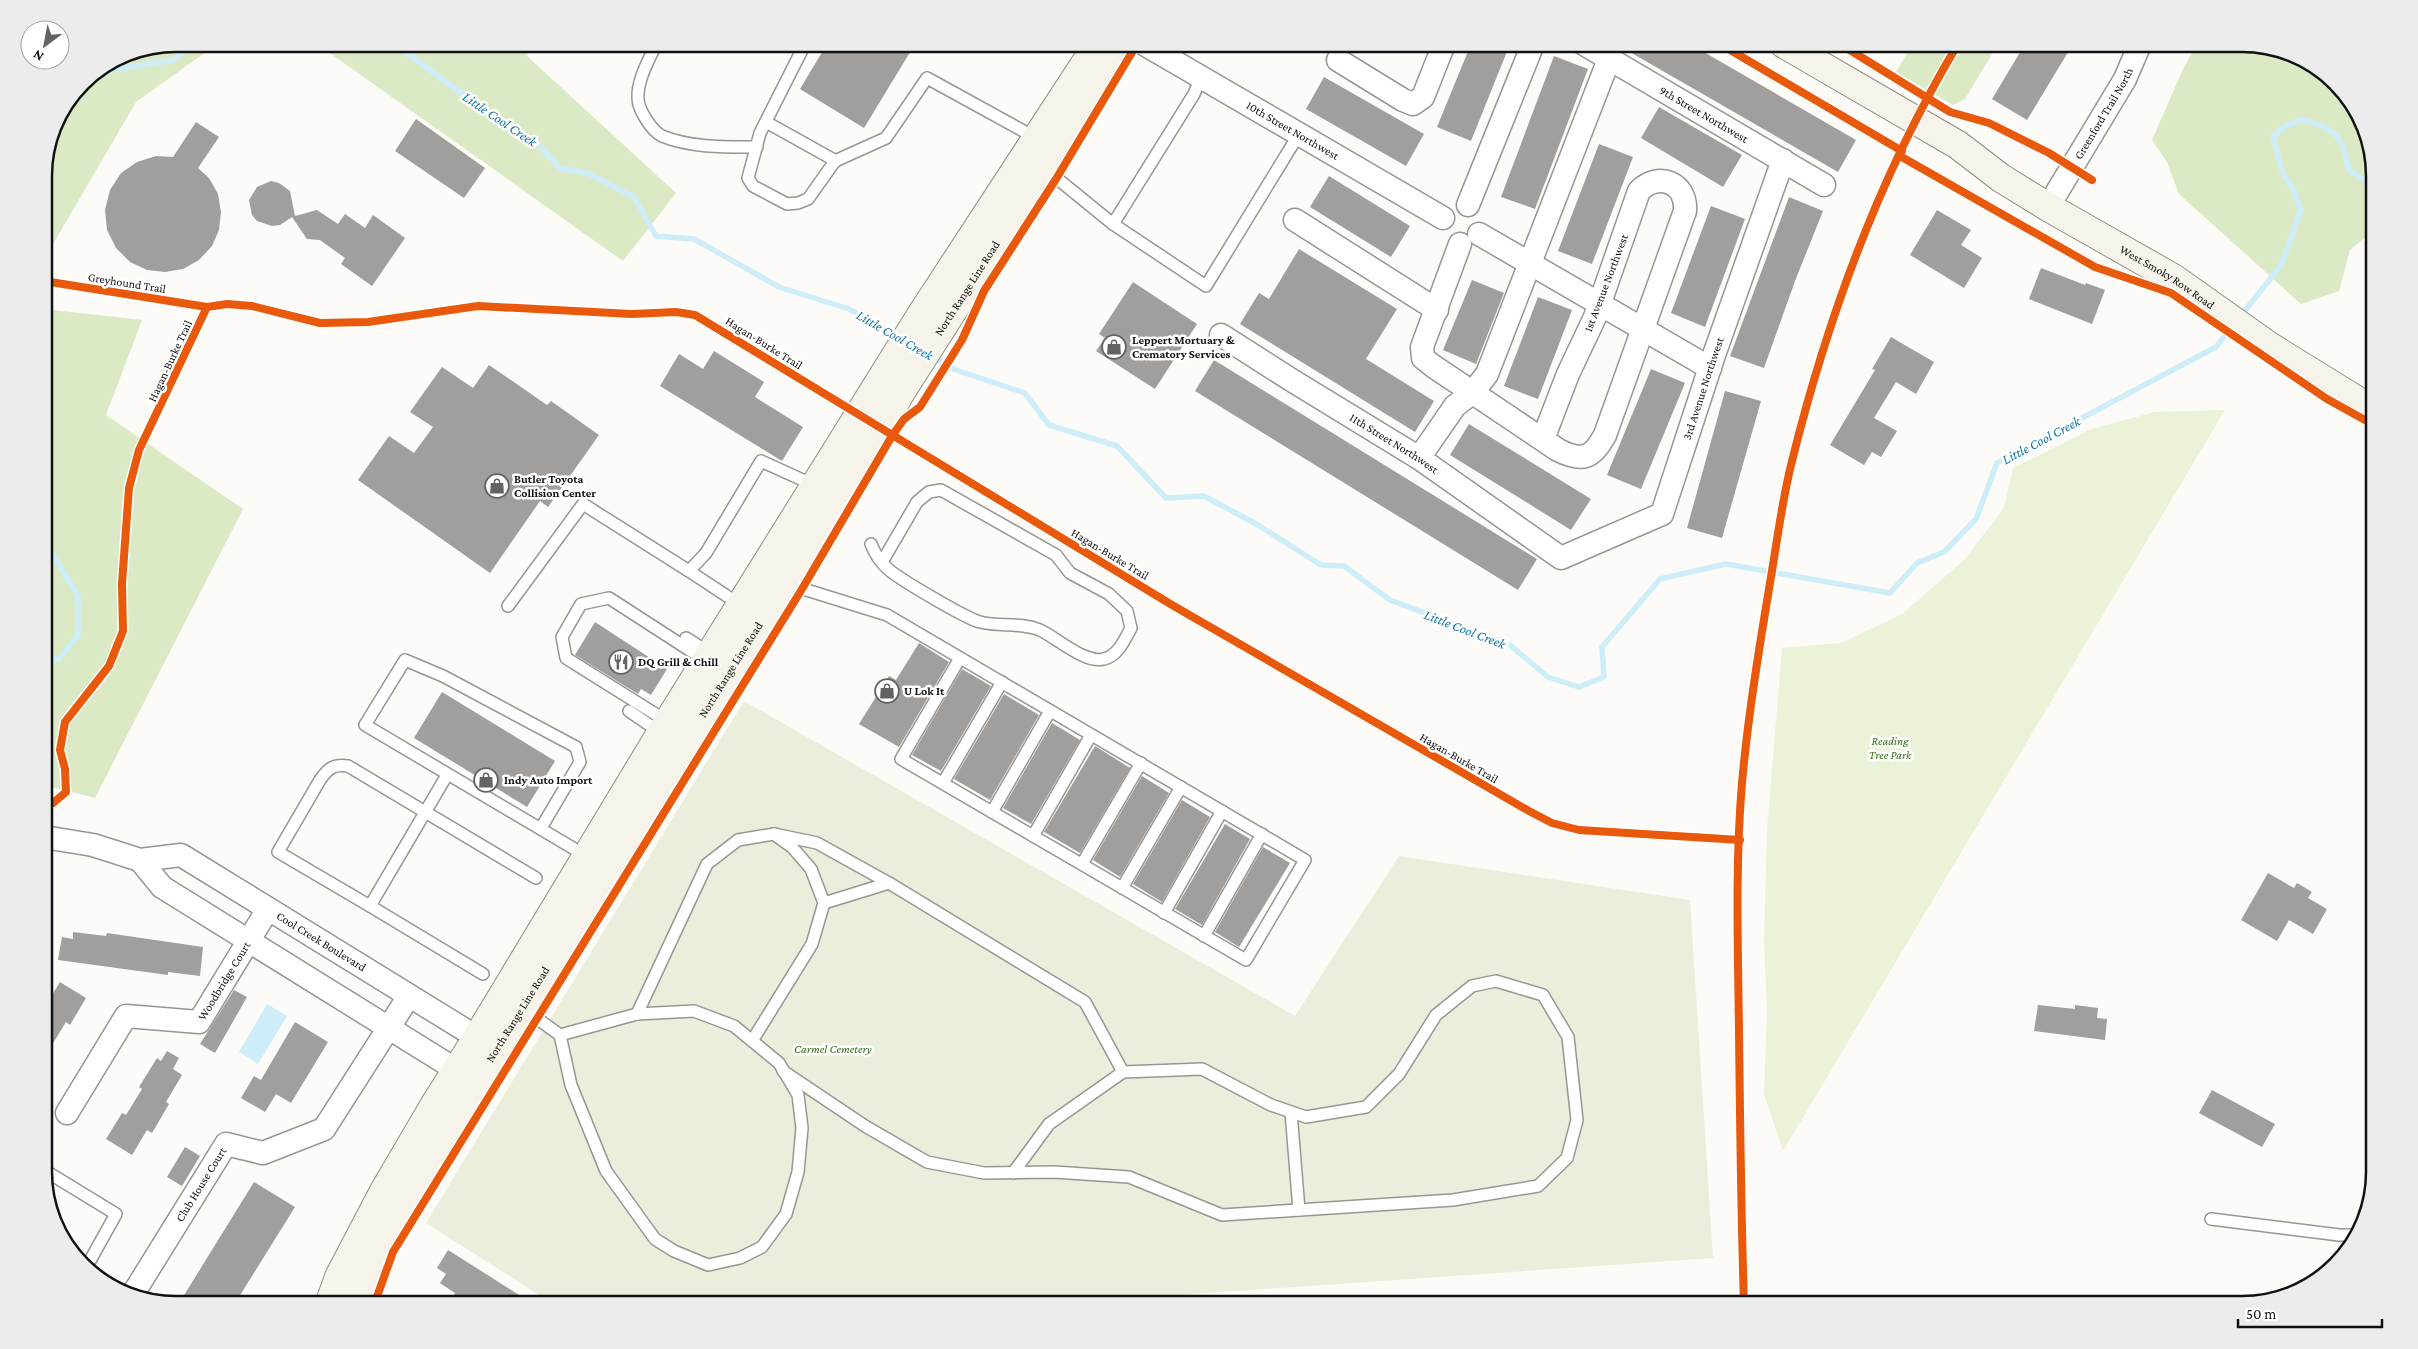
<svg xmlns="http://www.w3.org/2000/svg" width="2418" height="1349" viewBox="0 0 2418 1349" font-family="'Crimson Pro',serif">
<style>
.green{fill:#eaf3d7}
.forest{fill:#dbeac4}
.cemetery{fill:#ebeeda}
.water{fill:#cdedf8}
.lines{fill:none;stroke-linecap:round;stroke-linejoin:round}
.stream{stroke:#cdedf8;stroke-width:5.5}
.building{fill:#a19e9c}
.lane-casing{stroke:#979695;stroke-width:14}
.street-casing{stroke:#979695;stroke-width:25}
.secondary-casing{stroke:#8e8d8b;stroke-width:30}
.lane{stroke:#fffefe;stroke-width:11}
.street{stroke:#fffefe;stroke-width:22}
.secondary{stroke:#f6f3eb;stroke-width:28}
.cycleway-casing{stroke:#fff;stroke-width:11}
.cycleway{stroke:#e8590c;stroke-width:8}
.labels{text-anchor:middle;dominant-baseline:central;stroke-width:5;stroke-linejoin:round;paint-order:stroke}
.street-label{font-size:12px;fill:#111;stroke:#fff}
.poi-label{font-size:12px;font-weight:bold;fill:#111;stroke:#fff;text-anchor:start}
.park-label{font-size:12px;font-style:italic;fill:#376d1d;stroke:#fff}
.water-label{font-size:14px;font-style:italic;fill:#1478a9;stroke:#fff}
.rim{fill:none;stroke:#111;stroke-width:2.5}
</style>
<rect width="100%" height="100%" fill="#fdfbf7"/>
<path class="green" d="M2225,410L1783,1151L1764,1094L1767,1010L1764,943L1767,830L1782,648L1841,643L1902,614L1964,560L2004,508L2013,468L2091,429L2155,412Z"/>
<g class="forest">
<path d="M177,44H217L136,102L46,256H44V168L57,118L83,83L126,54Z"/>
<path d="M317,44H534L527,56L676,193L623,261Z"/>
<path d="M1913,44H1998L1965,99L1953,105L1896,72Z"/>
<path d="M2197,44H2241L2307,61L2352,103L2374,168V230L2350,250L2339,291L2301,304L2179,194L2167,162L2152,140L2183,69Z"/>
<path d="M44,309L142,320L106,415L243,509L95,798L44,785Z"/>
</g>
<path class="cemetery" d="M744,701L1295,1016L1399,856L1690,900L1713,1258L1035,1305H555L426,1223Z"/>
<path class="water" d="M267,1004L287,1016L258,1064L239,1052Z"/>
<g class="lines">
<g class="stream">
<path d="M395,44L512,131L535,141L560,168L587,173L634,197L656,236L694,239L779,287L849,309L900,337"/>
<path d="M81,86L110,70L174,60L192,44"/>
<path d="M56,123H59L62,112"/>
<path d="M2240,317L2281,265L2301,210L2292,187L2282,172L2273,136L2284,127L2302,119C2338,131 2341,134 2349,170L2367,182H2374"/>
<path d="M932,356L956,370L1025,393L1049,425L1117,446L1166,498L1204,496L1258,525L1321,565L1344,566L1390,600L1510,645L1548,677L1579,687L1604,677L1602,647L1660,579L1726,564L1890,593L1917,563L1944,552L1976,519L1997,463L2216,347L2231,328"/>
<path d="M44,540L78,596V635L59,660L44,657"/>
</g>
</g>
<g class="building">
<path d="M827,44H915L864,128L800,89Z"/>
<path d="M1471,44H1510L1471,141L1437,127Z"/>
<path d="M1616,44H1690L1856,140L1838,172Z"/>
<path d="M2025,44H2073L2027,120L1992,99Z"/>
<path d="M1554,56L1588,69L1535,209L1501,197Z"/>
<path d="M1324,77L1424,134L1406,166L1306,109Z"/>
<path d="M1659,107L1742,155L1723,187L1641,138Z"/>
<path d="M416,119L485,168L464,198L395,151Z"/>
<path d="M196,122L219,137L198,168L209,178L218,194L221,212L219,230L212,246L199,260L183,269L165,272L147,270L130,262L116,248L107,230L105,210L110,190L121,173L137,162L156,156L173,157Z"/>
<path d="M1599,144L1633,157L1592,264L1558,251Z"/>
<path d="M1329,176L1410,226L1391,257L1310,207Z"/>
<path d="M271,181L279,183L290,191L295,216L317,210L338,224L345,214L365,228L373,215L405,238L372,286L341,264L345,258L320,240L307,239L292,217L280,225L272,226L257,221L252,215L249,200L257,187Z"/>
<path d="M1789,197L1823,211L1795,281L1764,368L1730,356Z"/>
<path d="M1711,206L1745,219L1705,327L1671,313Z"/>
<path d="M1937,210L1971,230L1961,245L1982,258L1964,288L1910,255Z"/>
<path d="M1299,249L1397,309L1366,359L1434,401L1415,432L1240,324L1259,293L1269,299Z"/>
<path d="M2041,268L2085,285L2086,283L2105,290L2092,324L2029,299Z"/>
<path d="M1472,280L1504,293L1476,364L1443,350Z"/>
<path d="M1133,282L1197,324L1155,389L1096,351L1105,338L1099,334Z"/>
<path d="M1538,297L1572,310L1538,399L1504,386Z"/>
<path d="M1891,337L1934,362L1916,394L1896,382L1874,418L1897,431L1881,457L1872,452L1864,465L1830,445L1875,370L1872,369Z"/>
<path d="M714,351L764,382L755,397L803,427L782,461L660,386L679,354L703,369Z"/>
<path d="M1214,360L1537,559L1518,590L1195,391Z"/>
<path d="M489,365L547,405L551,401L599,435L548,507L540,501L490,573L358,480L389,436L414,453L433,427L410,412L442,367L473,388Z"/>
<path d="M1651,369L1685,383L1641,489L1607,475Z"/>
<path d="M1725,391L1761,401L1722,538L1687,528Z"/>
<path d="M1469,424L1591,499L1571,530L1450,455Z"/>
<path d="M595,622L667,669L651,695L641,689L638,694L575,655Z"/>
<path d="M919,643L949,662L899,747L859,724L889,676L896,680Z"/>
<path d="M962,669L991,686L941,771L912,755Z"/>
<path d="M442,692L555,761L527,807L414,738Z"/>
<path d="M1004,694L1039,715L990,800L954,779Z"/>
<path d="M1052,723L1080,740L1031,824L1003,808Z"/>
<path d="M1095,746L1130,768L1080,853L1044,832Z"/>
<path d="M1142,776L1169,793L1120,877L1093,860Z"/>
<path d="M1182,800L1210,817L1162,902L1133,884Z"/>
<path d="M1225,824L1250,839L1202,925L1175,909Z"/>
<path d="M1263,847L1290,863L1239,947L1215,932Z"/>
<path d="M2268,873L2294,888L2297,883L2312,892L2308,898L2327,909L2313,934L2289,920L2277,941L2241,920Z"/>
<path d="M73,932L106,936L107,933L203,947L200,976L168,972V975L58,960L62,937L73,939Z"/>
<path d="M60,982L86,998L70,1025L66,1022L44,1058V1008Z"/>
<path d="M234,990L247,997L215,1053L200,1044Z"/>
<path d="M2038,1005L2075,1009V1005L2098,1008L2097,1018L2107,1019L2105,1040L2034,1031Z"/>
<path d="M295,1022L328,1042L291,1103L276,1094L265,1112L241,1098L254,1076L261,1080Z"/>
<path d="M167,1051L179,1058L173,1069L182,1075L166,1102L169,1104L152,1133L147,1130L132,1155L106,1139L122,1113L126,1115L142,1089L139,1087L157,1058L161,1061Z"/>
<path d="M2212,1090L2275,1124L2262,1147L2199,1113Z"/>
<path d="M185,1147L200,1156L182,1186L167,1177Z"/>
<path d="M254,1182L295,1207L234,1305H178Z"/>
<path d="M448,1250L535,1305H462L452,1299L455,1293L440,1283L446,1274L437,1268Z"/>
</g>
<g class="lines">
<g class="lane-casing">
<g id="lane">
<path d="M656,44C649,60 637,80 638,98C638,110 652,131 662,136C691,148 727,147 757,147"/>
<path d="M805,44L760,133L748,178L753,186L787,204L798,203L808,199L835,161L886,138L927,78L1038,139"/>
<path d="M766,122L836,161"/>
<path d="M1043,167L1113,224L1206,286L1299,134"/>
<path d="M1113,224L1194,94L1201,77"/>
<path d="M871,544C875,554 880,562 888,569C899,579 967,619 980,622C1000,627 1020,622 1040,630C1057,638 1085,664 1104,659C1118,656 1125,639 1131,628L1127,611L1109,594L1070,573L1056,555L941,490L929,492L917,502L882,562"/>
<path d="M689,571L742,606"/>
<path d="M784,583L887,615L1305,860L1246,960L901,759L960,658"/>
<path d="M508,606L583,504L689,571L706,553L761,461L816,486"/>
<path d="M686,638L711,654"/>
<path d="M629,711L661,733"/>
<path d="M668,722L566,658L562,637L581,604L609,598L708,662"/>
<path d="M447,775L370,906L483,974"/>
<path d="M943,783L1002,682"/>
<path d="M992,812L1050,711"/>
<path d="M541,828L580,762L576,747L443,676L405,660L365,725L588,857"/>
<path d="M774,834L817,843L889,883L1085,1002L1123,1072L1202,1069L1271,1105L1306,1117L1366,1107L1399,1074L1436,1015L1472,986L1496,981L1543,995L1568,1037L1577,1120L1567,1158L1538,1186L1453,1200L1222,1215L1129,1177L1054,1172L984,1173L927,1162L865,1126L783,1071"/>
<path d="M1033,836L1091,735"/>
<path d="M1082,864L1141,763"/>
<path d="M1122,888L1181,787"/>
<path d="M824,903L889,883"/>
<path d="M370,906L278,852L320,780C328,768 334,764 348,766L536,878"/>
<path d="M1164,913L1222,811"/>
<path d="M1204,936L1262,834"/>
<path d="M521,1007L560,1035L571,1085L606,1171L655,1239L674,1251L708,1265L740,1258L762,1247L786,1214L798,1172L802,1128L798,1095L779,1063L734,1026L694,1011L637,1014L560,1035"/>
<path d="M637,1014L707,864L738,840L774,834L792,847L811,869L824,903L812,944L752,1041"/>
<path d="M1291,1112L1299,1210"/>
<path d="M44,1170L116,1214L87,1266"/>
<path d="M1013,1173L1049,1124L1123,1072"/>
<path d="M2211,1219L2339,1235H2357"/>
</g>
</g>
<g class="street-casing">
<g id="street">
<path id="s1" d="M1144,44L1443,218"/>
<path id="s2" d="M1584,44L1824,185"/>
<path d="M1338,60L1403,100L1413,104L1423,97L1444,44"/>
<path d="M1468,205L1533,44"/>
<path id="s3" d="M2048,207L2125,79L2140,44"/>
<path d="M1295,220L1437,310"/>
<path d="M1479,234L1710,368"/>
<path d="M1460,244L1422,347L1423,358L1433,366L1558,450C1582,462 1592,459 1605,435L1685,211C1687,183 1659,171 1639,191L1595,317L1568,374L1543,439"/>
<path id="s4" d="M1221,335L1293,381L1419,458L1561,558L1662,514L1714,355L1783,160"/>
<path d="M1419,458L1455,406L1473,392L1487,374L1609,59"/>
<path id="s5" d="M44,837L93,845L140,860L181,855L491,1046"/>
<path d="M140,860L162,887L471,1079"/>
<path id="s6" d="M67,1113L126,1016L199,1022L268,909"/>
<path id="s7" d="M133,1294L226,1144L263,1153L324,1129L409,996"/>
</g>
</g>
<g class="secondary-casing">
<g id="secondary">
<path id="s8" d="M1784,44L1958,145L2001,178L2048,207L2173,278L2269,346L2374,411"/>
<path d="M329,1305L339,1277L384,1191L435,1104L477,1038L661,733L921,315L1098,44"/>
<path id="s9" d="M352,1305L403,1200L732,667L881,430L899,395L1123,44"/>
</g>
</g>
<use href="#lane" class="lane"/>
<use href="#street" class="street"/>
<use href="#secondary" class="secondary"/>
<g class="cycleway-casing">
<g id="cycleway">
<path d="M1720,44L1902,151"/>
<path d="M1840,44L1950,112L1989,123L2049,153L2092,180"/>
<path d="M1900,156L2095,267L2171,293L2327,399L2374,425"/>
<path d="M44,281L207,307"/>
<path d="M44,804L53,803L66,792L65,769L60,750L65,722L109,666L123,631L122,584L129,488L139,450L207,307L227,304L252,306L320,323L368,322L478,306L632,314L676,312L695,315L1172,605L1529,811L1552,823L1579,830L1740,840"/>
<path d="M374,1305L393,1252L802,589L892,436L904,419L920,407L962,340L984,291L1056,179L1137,44"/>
<path d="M1744,1305C1741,1214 1740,1122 1739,1031C1738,949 1735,865 1742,783C1748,716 1759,649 1770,583C1777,542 1782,500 1792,461C1828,316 1881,172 1958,44"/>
</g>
</g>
<use href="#cycleway" class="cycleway"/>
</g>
<defs>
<g id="shop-ring" transform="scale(1.25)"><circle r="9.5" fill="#fff" stroke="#646362" stroke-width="1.5"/><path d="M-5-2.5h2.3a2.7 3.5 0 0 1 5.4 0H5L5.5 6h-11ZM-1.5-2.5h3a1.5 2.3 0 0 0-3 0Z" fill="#646362"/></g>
<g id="restaurant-ring" transform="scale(1.25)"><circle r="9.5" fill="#fff" stroke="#646362" stroke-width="1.5"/><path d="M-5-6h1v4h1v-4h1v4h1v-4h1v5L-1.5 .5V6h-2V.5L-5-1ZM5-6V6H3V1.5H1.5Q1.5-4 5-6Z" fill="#646362"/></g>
</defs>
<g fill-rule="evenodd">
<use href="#shop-ring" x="1114" y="347"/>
<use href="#shop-ring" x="497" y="486"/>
<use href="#restaurant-ring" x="621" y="662"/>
<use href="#shop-ring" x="887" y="691"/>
<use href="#shop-ring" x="486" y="780"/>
</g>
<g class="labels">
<g class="street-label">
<text stroke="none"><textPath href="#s2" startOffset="139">9th Street Northwest</textPath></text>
<text stroke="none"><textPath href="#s3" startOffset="109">Greenford Trail North</textPath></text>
<text stroke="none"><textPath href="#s1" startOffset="172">10th Street Northwest</textPath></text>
<text stroke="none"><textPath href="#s8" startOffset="449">West Smoky Row Road</textPath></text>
<text transform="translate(127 283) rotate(9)">Greyhound Trail</text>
<text transform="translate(1606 283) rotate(-69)">1st Avenue Northwest</text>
<text stroke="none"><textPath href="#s9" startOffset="1189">North Range Line Road</textPath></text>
<text transform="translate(764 343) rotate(32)">Hagan-Burke Trail</text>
<text transform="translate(170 361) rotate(-65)">Hagan-Burke Trail</text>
<text stroke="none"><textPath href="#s4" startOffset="649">3rd Avenue Northwest</textPath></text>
<text stroke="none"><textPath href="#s4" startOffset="204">11th Street Northwest</textPath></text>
<text transform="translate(1110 554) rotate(31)">Hagan-Burke Trail</text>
<text stroke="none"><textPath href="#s9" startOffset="740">North Range Line Road</textPath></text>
<text transform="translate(1459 758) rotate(30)">Hagan-Burke Trail</text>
<text stroke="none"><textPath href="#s5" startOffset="305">Cool Creek Boulevard</textPath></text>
<text stroke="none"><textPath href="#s6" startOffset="235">Woodbridge Court</textPath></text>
<text stroke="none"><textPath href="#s9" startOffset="335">North Range Line Road</textPath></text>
<text stroke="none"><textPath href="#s7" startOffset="129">Club House Court</textPath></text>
</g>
<g class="poi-label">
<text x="1132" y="340">Leppert Mortuary &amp;<tspan x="1132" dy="14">Crematory Services</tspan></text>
<text x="514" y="479">Butler Toyota<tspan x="514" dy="14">Collision Center</tspan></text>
<text x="638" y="662">DQ Grill &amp; Chill</text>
<text x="904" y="691">U Lok It</text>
<text x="504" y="780">Indy Auto Import</text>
</g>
<g class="park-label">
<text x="1890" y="741">Reading<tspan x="1890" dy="14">Tree Park</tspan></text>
<text x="833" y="1049">Carmel Cemetery</text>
</g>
<g class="water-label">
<text transform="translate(500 119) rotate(34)">Little Cool Creek</text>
<text transform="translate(895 335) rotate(30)">Little Cool Creek</text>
<text transform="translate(2041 440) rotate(-28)">Little Cool Creek</text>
<text transform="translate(1465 629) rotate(21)">Little Cool Creek</text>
</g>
</g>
<path d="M0 0H2418V1349H0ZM176 52H2242A124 124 0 0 1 2366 176V1172A124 124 0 0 1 2242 1296H176A124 124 0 0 1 52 1172V176A124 124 0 0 1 176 52Z" fill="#ececec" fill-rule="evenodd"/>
<path class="rim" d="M176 52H2242A124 124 0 0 1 2366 176V1172A124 124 0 0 1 2242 1296H176A124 124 0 0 1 52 1172V176A124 124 0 0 1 176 52Z"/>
<g transform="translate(45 45) rotate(212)"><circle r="24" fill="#ffffff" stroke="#a0a0a0"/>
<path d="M0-4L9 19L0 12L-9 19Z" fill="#646362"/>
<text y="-8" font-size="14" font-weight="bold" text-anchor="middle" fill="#111111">N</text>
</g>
<path d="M2238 1319v8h144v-8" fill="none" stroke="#111111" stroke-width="2.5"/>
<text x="2246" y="1319" font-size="15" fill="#111111" stroke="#ffffff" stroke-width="4" paint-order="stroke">50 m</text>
</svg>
